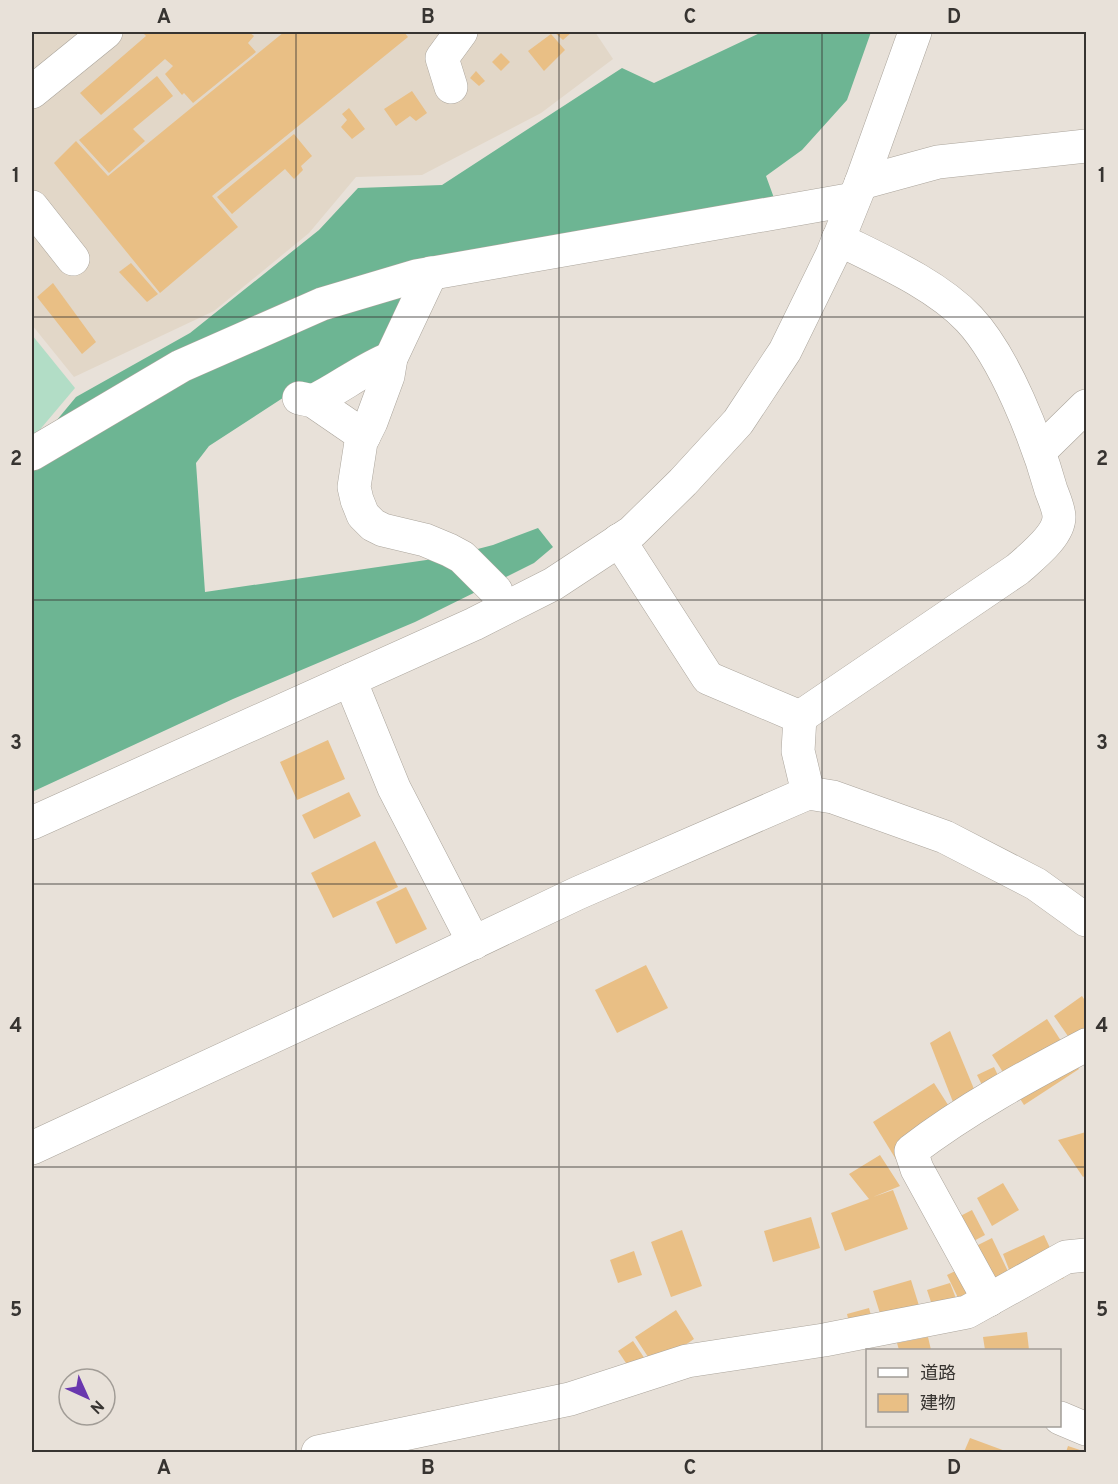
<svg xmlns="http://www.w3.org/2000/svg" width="1118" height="1484" viewBox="0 0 1118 1484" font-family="Overpass,'Noto Sans JP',sans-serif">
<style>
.built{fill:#e2d7c8}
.green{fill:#b2ddc6}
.forest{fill:#6db593}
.building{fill:#e9bf85}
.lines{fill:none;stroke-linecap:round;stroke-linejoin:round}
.minor-casing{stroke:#aba59c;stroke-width:34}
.minor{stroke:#fff;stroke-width:33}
.grid{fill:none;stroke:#373431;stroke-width:1.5;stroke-opacity:0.55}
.neatline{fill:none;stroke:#373431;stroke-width:2}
.grid-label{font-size:20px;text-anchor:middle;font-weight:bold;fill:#373431}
</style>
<rect width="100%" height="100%" fill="#e8e1d9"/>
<path class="built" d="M32,32H595L613,59L541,113L422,175L356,177L309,233L214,311L74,377L32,325Z"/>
<path class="green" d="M32,335L75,388L32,439Z"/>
<g class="forest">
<path d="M762,32H871L847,100L802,150L766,176L774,198L419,268L37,444L76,397L190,333L319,230L358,188L442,185L622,68L654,83Z"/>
<path d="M412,286L387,338L352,372L292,392L209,446L196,463L205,592L447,557L493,545L538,528L553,547L534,563L415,622L233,699L32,792V468L151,392L312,318L336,317Z"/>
</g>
<g class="building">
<path d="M142,32H249L254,36L248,43L256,52L193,103L184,93L182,95L165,74L173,66L165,59L101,115L80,93L146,36Z"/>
<path d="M284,32H404L408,37L212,196L238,227L160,293L54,163L76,141L108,176Z"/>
<path d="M554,32H572L563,40Z"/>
<path d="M551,34L565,50L544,71L528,51Z"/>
<path d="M501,53L510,62L501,71L492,62Z"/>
<path d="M476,71L485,81L479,86L470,78Z"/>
<path d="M157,76L173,96L133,129L145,141L109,173L79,140Z"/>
<path d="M412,91L427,113L416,121L410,116L396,126L384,109Z"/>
<path d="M349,108L365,129L352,139L341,127L347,120L342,114Z"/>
<path d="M294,134L312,156L301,166L303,170L294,179L285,169L232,214L217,197Z"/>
<path d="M131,263L158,294L147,302L119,272Z"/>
<path d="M53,283L96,342L82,354L37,297Z"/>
<path d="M328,740L345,779L297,800L280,762Z"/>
<path d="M349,792L361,816L314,839L302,815Z"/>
<path d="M375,841L398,887L333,918L311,873Z"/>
<path d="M406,887L427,929L396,944L376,902Z"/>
<path d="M646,965L668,1008L617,1033L595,990Z"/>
<path d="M1082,996L1086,1002V1062L1054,1016Z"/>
<path d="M1047,1019L1079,1069L1024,1105L992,1055Z"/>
<path d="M950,1031L974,1089L953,1102L930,1043Z"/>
<path d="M994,1067L1009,1099L993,1107L977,1075Z"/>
<path d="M934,1083L959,1122L897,1161L873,1122Z"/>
<path d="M1086,1132V1175L1083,1177L1058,1140Z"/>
<path d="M880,1155L900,1186L873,1197L893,1190L908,1229L845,1251L831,1213L869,1199L849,1174Z"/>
<path d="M1003,1183L1019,1210L992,1226L977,1198Z"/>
<path d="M972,1210L985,1235L955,1251L943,1225Z"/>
<path d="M811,1217L820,1248L773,1262L764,1231Z"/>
<path d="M682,1230L702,1286L671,1297L651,1242Z"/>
<path d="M1044,1235L1064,1278L1019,1295L962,1306L947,1275L974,1262L972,1248L992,1238L1017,1290L1003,1254Z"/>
<path d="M634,1251L642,1275L618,1283L610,1260Z"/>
<path d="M911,1280L921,1312L883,1323L873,1291Z"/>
<path d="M950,1283L959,1306L935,1314L927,1290Z"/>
<path d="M869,1308L875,1331L852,1336L847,1314Z"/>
<path d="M676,1310L694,1339L654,1366L635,1337Z"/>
<path d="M1027,1332L1029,1350H985L983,1337Z"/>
<path d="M928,1337L931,1350H899L897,1343Z"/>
<path d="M633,1341L647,1362L632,1372L618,1351Z"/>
<path d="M970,1438L1008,1452H964Z"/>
<path d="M1068,1446L1086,1452H1066Z"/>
</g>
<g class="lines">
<g class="minor-casing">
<g id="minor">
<path d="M451,87L442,58L461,32"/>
<path d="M32,92L106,32"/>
<path d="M861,183L938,162L1086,146"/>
<path d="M32,207L73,259"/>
<path d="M431,273L391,358L388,376L371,422L361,442L354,487L357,500L363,515L373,525L383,530L425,540L449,550L462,557L496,591"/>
<path d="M299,398L313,401L364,436"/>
<path d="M313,401C340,388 363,369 391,358"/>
<path d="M1040,451L1086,406"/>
<path d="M32,454L181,366L322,304L416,276L854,199"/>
<path d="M619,540L708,678L800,717"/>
<path d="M350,680L394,788L474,943"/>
<path d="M808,793L798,751L800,717L1018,569C1031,557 1059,536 1059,517C1059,509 1054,498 1051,490C1037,440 1005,357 969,319C936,284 880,260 838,239"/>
<path d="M32,823L474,624L553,584L632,532L683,482L738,422L785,351L832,255L861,183L915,32"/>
<path d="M32,1148L397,979L578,893L808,793L833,797L945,837L1036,884L1086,920"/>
<path d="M989,1300L917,1169L911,1151C966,1109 1025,1077 1086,1045"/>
<path d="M1060,1418L1086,1429"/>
<path d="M318,1452L570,1399L687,1361L824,1340L967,1312L1066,1257L1086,1255"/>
</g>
</g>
<use href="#minor" class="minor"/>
</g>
<path class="grid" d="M296,32V1452M559,32V1452M822,32V1452M32,317H1086M32,600H1086M32,884H1086M32,1167H1086"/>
<rect width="1118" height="1484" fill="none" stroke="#e8e1d9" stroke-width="66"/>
<rect x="866" y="1349" width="195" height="78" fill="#e8e1d9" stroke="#a19c96" stroke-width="1.5"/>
<rect x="878" y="1368" width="30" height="9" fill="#ffffff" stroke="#a19c96" stroke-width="1.5"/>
<text x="920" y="1379" font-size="18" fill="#373431">道路</text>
<rect x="878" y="1394" width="30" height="18" fill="#e9bf85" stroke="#a19c96" stroke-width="1.5"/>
<text x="920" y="1409" font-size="18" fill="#373431">建物</text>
<g transform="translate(87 1397) rotate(135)"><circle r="28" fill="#e8e1d9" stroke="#a19c96" stroke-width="1.5"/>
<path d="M0-4.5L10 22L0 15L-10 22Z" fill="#6937ae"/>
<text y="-9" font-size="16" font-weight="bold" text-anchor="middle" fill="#373431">N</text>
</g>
<rect x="33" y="33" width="1052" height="1418" class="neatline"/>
<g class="grid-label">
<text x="164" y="23">A</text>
<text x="428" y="23">B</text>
<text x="690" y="23">C</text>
<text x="954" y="23">D</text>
<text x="16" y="182">1</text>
<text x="1102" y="182">1</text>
<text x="16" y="465">2</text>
<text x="1102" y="465">2</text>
<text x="16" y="749">3</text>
<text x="1102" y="749">3</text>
<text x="16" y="1032">4</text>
<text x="1102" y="1032">4</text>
<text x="16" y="1316">5</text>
<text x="1102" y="1316">5</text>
<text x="164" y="1474">A</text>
<text x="428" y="1474">B</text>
<text x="690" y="1474">C</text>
<text x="954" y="1474">D</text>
</g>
</svg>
